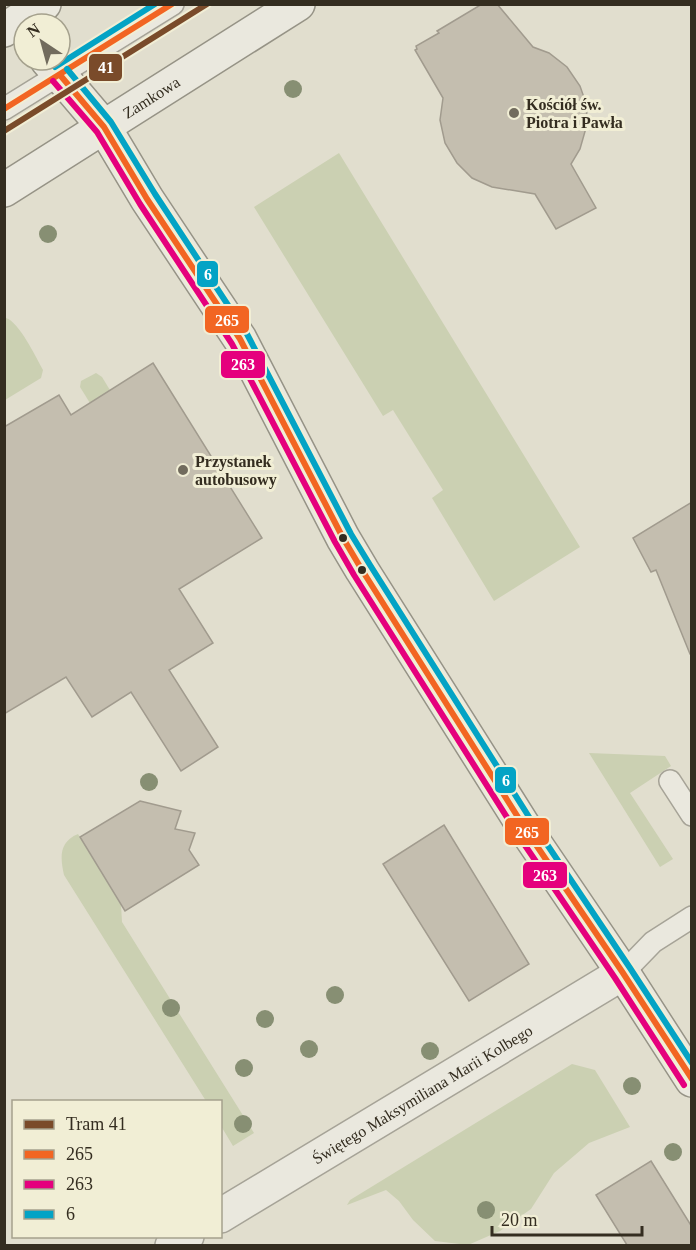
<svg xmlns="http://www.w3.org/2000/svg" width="696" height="1250" viewBox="0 0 696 1250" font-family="Georgia,serif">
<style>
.green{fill:#cbd0b2}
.building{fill:#c4beaf;stroke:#a19b8e;stroke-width:1.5}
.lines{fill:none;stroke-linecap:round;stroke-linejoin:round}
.lane-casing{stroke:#a6a397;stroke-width:24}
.street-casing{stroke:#a6a397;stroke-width:36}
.secondary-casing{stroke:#969386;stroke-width:36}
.lane{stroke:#eae8de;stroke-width:21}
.street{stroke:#eae8de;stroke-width:33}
.secondary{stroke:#eae8de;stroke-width:33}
.bus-1-casing{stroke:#f1eed5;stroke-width:10}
.bus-2-casing{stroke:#f1eed5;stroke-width:10}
.bus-3-casing{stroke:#f1eed5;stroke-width:10}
.bus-1{stroke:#f26522;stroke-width:6}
.bus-2{stroke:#e5007d;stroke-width:6}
.bus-3{stroke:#03a3c5;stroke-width:6}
.tram-1-casing{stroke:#f1eed5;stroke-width:10}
.tram-1{stroke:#7a4b2a;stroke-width:6}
.tree{fill:#878f73}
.poi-dot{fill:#716b5d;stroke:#f1eed5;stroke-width:2}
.bus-dot{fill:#342d20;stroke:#f1eed5;stroke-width:2}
.labels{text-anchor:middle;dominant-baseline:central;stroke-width:6;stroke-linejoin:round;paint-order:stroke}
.street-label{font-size:16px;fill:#342d20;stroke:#f1eed5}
.poi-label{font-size:16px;font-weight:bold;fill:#342d20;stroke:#f1eed5;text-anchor:start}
.line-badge{stroke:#f1eed5;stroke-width:2}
.badge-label{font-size:16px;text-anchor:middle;font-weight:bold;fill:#fff}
</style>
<rect width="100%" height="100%" fill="#e1dece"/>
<g class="green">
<path d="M339,153L580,547L494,601L432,498L443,490L393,410L383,416L254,207Z"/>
<path d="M6,318C19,322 36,357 43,370L41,378L5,400Z"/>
<path d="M96,373L102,377L150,456L131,469L80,387L81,381Z"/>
<path d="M589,753L665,756L671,766L630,793L673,859L660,867Z"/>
<path d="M78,834L121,905L122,922L254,1133L233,1146L221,1126L220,1102L206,1101L64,875C60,857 59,842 78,834Z"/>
<path d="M572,1064L595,1070L630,1127L589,1143L554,1173L531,1209L500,1231L468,1245L435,1241L413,1220L399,1201L386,1190L347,1205L350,1200Z"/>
</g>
<g class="building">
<path d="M482,4H497L533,47L549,53L567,67L580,86L587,106L586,128L580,149L571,164L596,208L556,229L535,194L492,187L472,178L457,163L445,143L440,120L443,98L415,50L417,49L416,46L439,33L437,31Z"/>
<path d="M153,363L262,538L179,589L213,643L169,670L218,747L181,771L131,692L92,717L66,677L4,714V427L59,395L71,415Z"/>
<path d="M692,502V654H690L656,570L651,572L633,538Z"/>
<path d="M140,801L181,811L175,829L195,833L189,850L199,865L125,911L80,837Z"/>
<path d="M444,825L529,964L469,1001L383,864Z"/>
<path d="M651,1161L692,1227V1245H627L596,1195Z"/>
</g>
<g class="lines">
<g class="lane-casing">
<g id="lane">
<path d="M4,109L173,4"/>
<path d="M670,781L692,815"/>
<path d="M623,973L653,942L692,917"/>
</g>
</g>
<g class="street-casing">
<g id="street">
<path id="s1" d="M220,1216L623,973"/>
<path d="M172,1246L187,1236"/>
</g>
</g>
<g class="secondary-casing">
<g id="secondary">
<path d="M4,30L44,4"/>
<path d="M47,60L104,127L147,199L240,339L343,538L362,570L528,833L623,973L692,1080"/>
<path id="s2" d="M4,190L298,4"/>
</g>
</g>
<use href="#lane" class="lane"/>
<use href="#street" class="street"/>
<use href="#secondary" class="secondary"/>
<g class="bus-1-casing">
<g id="bus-1">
<path d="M60,75L104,127L147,199L240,339L343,538L362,570L528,833L623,973L692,1079"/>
<path d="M4,109L172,4"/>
</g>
</g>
<g class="bus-2-casing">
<path id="bus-2" d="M53,81L97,132L140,204L232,344L335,542L354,575L520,838L615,978L684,1085"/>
</g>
<g class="bus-3-casing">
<g id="bus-3">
<path d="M55,67L155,4"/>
<path d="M67,69L111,122L155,194L247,334L351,534L370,565L536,828L630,968L692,1063"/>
</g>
</g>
<use href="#bus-1" class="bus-1"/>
<use href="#bus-2" class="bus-2"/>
<use href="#bus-3" class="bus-3"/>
<g class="tram-1-casing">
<path id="tram-1" d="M4,131L207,4"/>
</g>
<use href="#tram-1" class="tram-1"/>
</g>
<g class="tree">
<circle cx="293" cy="89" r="9"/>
<circle cx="48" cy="234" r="9"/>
<circle cx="149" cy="782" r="9"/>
<circle cx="335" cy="995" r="9"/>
<circle cx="171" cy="1008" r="9"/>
<circle cx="265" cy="1019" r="9"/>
<circle cx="309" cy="1049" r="9"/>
<circle cx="430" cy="1051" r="9"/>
<circle cx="244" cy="1068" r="9"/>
<circle cx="632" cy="1086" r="9"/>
<circle cx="243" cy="1124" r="9"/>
<circle cx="673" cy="1152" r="9"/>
<circle cx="486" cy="1210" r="9"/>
</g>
<g class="poi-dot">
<circle cx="514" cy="113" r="6"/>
<circle cx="183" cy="470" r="6"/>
</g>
<g class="bus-dot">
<circle cx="343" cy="538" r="5"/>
<circle cx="362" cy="570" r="5"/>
</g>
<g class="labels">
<g class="street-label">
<text stroke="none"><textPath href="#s2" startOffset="174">Zamkowa</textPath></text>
<text stroke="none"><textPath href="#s1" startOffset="236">Świętego Maksymiliana Marii Kolbego</textPath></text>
</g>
<g class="poi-label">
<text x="526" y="104">Kościół św.<tspan x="526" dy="18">Piotra i Pawła</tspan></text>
<text x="195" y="461">Przystanek<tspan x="195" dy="18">autobusowy</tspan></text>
</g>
</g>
<g class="line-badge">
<rect x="88" y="53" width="35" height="29" rx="6" fill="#7a4b2a"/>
<rect x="196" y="260" width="23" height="28" rx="6" fill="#03a3c5"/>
<rect x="204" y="305" width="46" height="29" rx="6" fill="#f26522"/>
<rect x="220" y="350" width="46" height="29" rx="6" fill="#e5007d"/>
<rect x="494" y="766" width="23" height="28" rx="6" fill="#03a3c5"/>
<rect x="504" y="817" width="46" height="29" rx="6" fill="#f26522"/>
<rect x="522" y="861" width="46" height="28" rx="6" fill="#e5007d"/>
</g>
<g class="badge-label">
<text x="106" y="73">41</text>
<text x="208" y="280">6</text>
<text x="227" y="326">265</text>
<text x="243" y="370">263</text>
<text x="506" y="786">6</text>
<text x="527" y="838">265</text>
<text x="545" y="881">263</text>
</g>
<rect width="696" height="1250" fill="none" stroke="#342d20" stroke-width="12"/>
<rect x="12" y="1100" width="210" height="138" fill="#f1eed5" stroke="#a5a18d" stroke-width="1.5"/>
<rect x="24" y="1120" width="30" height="9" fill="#7a4b2a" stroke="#a5a18d" stroke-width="1.5"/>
<text x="66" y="1130" font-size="18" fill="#342d20">Tram 41</text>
<rect x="24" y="1150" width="30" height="9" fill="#f26522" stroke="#a5a18d" stroke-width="1.5"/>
<text x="66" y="1160" font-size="18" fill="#342d20">265</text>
<rect x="24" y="1180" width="30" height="9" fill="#e5007d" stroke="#a5a18d" stroke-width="1.5"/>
<text x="66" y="1190" font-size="18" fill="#342d20">263</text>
<rect x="24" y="1210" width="30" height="9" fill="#03a3c5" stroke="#a5a18d" stroke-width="1.5"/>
<text x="66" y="1220" font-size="18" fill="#342d20">6</text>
<g transform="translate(42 42) rotate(324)"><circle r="28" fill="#f1eed5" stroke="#a5a18d" stroke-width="1.5"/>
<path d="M0-4.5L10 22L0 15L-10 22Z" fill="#716b5d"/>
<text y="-9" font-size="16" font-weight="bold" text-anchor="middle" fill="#342d20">N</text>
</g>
<path d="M492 1226v9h150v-9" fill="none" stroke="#342d20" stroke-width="3"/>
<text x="501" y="1226" font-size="18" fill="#342d20" stroke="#f1eed5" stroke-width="4.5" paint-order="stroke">20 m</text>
</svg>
